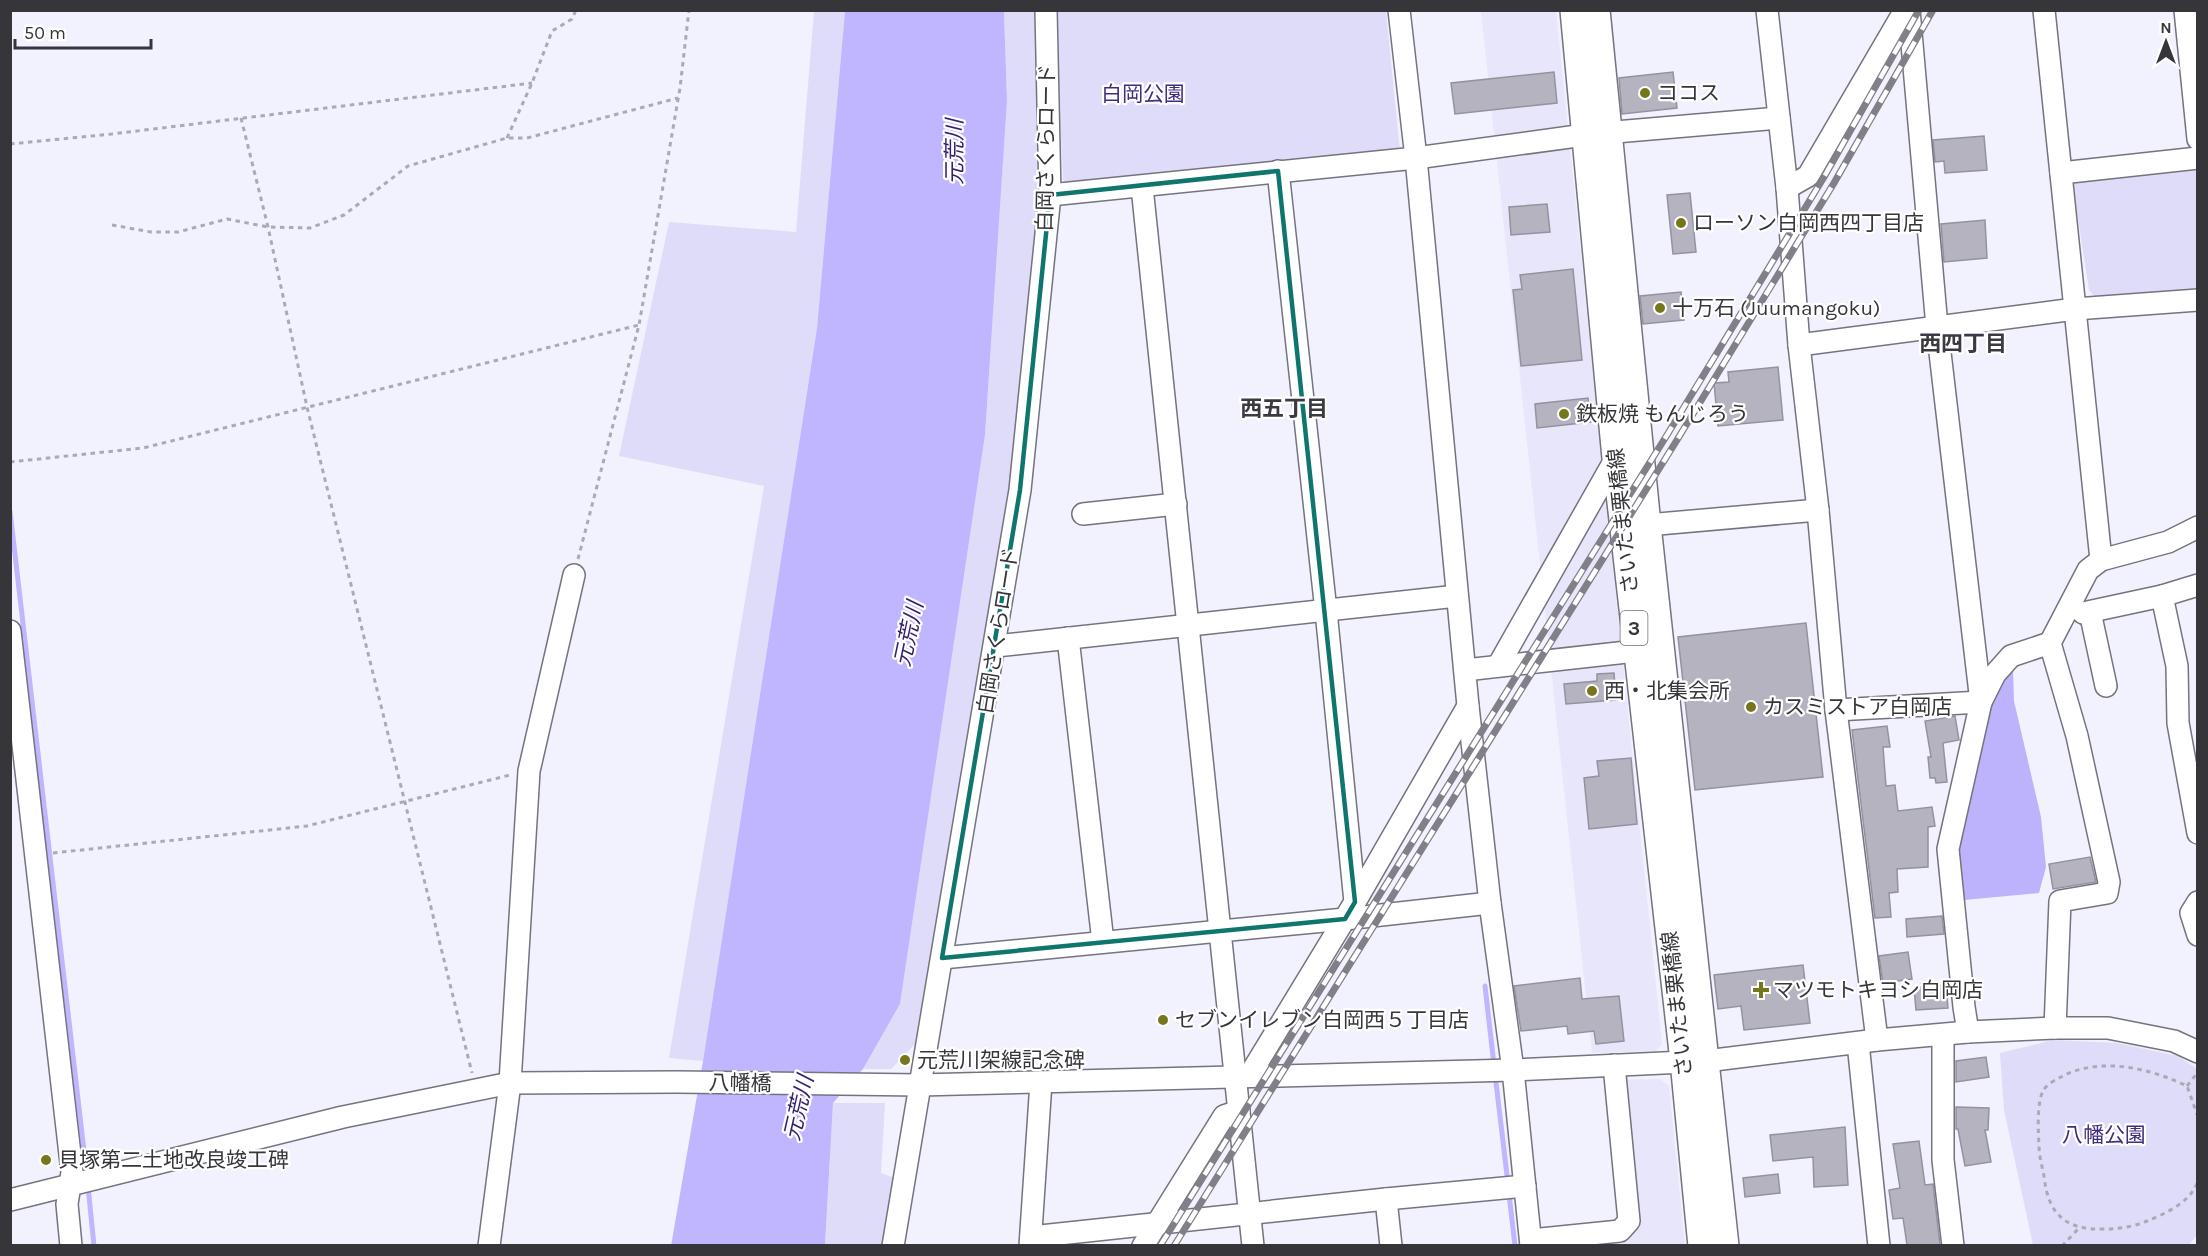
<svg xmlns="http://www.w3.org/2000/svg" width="2208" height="1256" viewBox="0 0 2208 1256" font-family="Karla,'Noto Sans JP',sans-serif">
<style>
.built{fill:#e8e6fa}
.green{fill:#dfdcf9}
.forest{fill:#bdb3fc}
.water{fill:#bfb6ff}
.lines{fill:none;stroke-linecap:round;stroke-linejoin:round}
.stream{stroke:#bfb6ff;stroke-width:5}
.building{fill:#b4b3bf;stroke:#93929e;stroke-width:1.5}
.minor-casing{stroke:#74737e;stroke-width:24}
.major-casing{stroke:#74737e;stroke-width:30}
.path{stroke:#abaab4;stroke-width:3;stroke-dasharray:4.5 4.5;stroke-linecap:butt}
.minor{stroke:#fff;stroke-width:21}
.major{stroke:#fff;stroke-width:27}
.rail-casing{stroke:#818089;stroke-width:7}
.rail{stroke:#fff;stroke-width:4.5;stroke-dasharray:14;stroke-linecap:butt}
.marked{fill:none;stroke:#0f766e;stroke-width:4.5;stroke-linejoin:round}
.poi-dot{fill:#76771d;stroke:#fff;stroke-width:2}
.labels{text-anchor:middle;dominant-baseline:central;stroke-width:4.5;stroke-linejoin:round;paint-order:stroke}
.shield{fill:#fff;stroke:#727275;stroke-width:1.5}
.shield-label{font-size:20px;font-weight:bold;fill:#36353a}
.poi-label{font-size:21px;fill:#36353a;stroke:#fff;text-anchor:start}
.park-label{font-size:21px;fill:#412c7e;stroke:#fff}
.street-label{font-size:21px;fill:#36353a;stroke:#fff}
.water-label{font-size:22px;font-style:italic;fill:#351d6f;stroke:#fff}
.neighbourhood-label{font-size:22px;font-weight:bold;fill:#3b3a44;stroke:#fff}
</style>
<rect width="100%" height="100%" fill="#f2f1fe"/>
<g class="built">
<path d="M1481,11H1556L1662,1044L1656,1051L1592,1053Z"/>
<path d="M1660,1079L1669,1086L1685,1245H1624L1608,1080Z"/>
</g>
<g class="green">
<path d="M814,11H845L817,328L703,1061L669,1058L764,486L619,456L669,222L796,232Z"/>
<path d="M1004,11H1036L1040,207L1016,449L918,1041L891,1069H863L900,1004L985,435L1007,101Z"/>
<path d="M1055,11H1386L1400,152L1067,185L1063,179Z"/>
<path d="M2197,165V293L2099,302L2089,290L2072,180Z"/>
<path d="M2053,1040L2117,1043L2178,1056L2197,1069V1235L2189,1245H2033L2004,1110L2000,1053Z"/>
<path d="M833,1103H885L881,1173L897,1179L886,1245L825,1246Z"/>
</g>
<path class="forest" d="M2013,669L2014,701L2041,817L2046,867L2039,893L1964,900L1956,849L1996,679Z"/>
<path class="water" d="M845,11H1004L1007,101L985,435L900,1004L863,1069L833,1103L825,1245L671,1246L703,1061L817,328Z"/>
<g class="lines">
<g class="stream">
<path d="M10,511L87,1177"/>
<path d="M1485,986L1494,1065"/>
<path d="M1495,1074L1508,1184"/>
<path d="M88,1186L94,1246"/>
<path d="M1509,1194L1515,1246"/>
</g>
</g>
<g class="building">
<path d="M1554,72L1557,103L1455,114L1451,83Z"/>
<path d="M1673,72L1677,108L1622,114L1619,78Z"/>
<path d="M1984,136L1987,170L1945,173L1944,161L1935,162L1933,140Z"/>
<path d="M1690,193L1696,252L1673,254L1667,195Z"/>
<path d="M1547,204L1550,232L1511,235L1509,207Z"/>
<path d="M1985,220L1987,258L1944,262L1941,224Z"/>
<path d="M1573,269L1582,360L1521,366L1513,290L1522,289L1520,275Z"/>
<path d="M1681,292L1684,320L1643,324L1640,296Z"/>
<path d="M1778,367L1783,420L1718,426L1714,383L1729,382L1728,372Z"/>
<path d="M1588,398L1591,422L1537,428L1535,404Z"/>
<path d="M1806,623L1823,777L1695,790L1678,637Z"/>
<path d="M1614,673L1616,700L1566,704L1564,684L1597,681V674Z"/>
<path d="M1955,716L1959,740L1943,743L1947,782L1936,783L1935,778H1930L1928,757H1931L1925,721Z"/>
<path d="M1887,726L1890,747H1883L1886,786L1895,785L1898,811L1932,807L1935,826L1928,827V867L1897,869L1898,892L1889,893L1891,917L1875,918L1852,730Z"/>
<path d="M1631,758L1637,824L1589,829L1584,778L1599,776L1597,761Z"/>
<path d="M2090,857L2096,882L2053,889L2049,864Z"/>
<path d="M1942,916L1944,934L1907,937L1906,919Z"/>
<path d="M1908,952L1912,979L1883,983L1879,956Z"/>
<path d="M1803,965L1810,1023L1744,1030L1741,1006L1718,1009L1714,975Z"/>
<path d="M1580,978L1582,999L1619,996L1624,1041L1596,1044L1594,1031L1568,1034L1567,1026L1521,1031L1514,986Z"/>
<path d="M1946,985L1948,1008L1916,1010L1914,988Z"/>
<path d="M1986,1057L1989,1077L1956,1082V1061Z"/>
<path d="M1956,1107L1989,1108L1988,1130H1985L1991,1162L1965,1166L1958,1129H1956Z"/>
<path d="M1845,1127L1848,1185L1814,1187L1813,1157L1773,1161L1770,1135Z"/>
<path d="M1919,1141L1925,1185L1933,1184L1940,1245H1907L1903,1218L1893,1219L1889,1190L1900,1188L1893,1144Z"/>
<path d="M1778,1174L1780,1193L1745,1197L1743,1178Z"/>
</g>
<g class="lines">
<g class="minor-casing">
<g id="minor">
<path d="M1399,10L1416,158L1468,706L1490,903L1513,1070L1531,1246"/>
<path d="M1767,10L1787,188L1799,345L1818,510L1836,710L1877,1040"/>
<path d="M1909,10L1937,327L1981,702"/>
<path d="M2044,10L2101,560"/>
<path d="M2185,10L2198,139"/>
<path d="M1278,171L1326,611L1355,902"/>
<path d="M2061,173L2198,158"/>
<path d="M1142,187L1253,1246"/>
<path d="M1787,188L1808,176L1905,10"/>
<path d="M1050,195L1416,158L1592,134L1779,118"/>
<path d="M1799,345L2075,309L2198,300"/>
<path d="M1083,514L1176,504"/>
<path d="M1647,525L1818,510"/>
<path d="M2162,596L2177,666L2178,723L2198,833"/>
<path d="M2090,612L2106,686"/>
<path d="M2083,613L2162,596L2198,585"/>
<path d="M10,631L72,1172L67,1204L71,1246"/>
<path d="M1068,638L1103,942"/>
<path d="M996,646L1457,596"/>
<path d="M1498,666L1616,458"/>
<path d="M1465,670L1636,651"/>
<path d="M1836,710L1981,702"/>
<path d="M2198,902L2191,913L2198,935"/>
<path d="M942,958L1345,919L1490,903"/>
<path d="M2055,1028L2060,901L2107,893L2109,882L2077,736L2050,643L2088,570L2101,560L2168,542L2198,527"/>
<path d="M1968,1032L1964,1007L1948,849L1981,702L1995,674L2011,656L2050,643"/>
<path d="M1943,1035V1160L1953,1246"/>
<path d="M1858,1043L1879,1246"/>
<path d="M1254,1076V1068L1355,902L1468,706"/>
<path d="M1386,1199L1391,1246"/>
<path d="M10,1200L343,1117L510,1083L676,1082L920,1085L1513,1070L1706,1061L1877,1040L1968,1032L2055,1028H2108L2174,1041L2198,1052"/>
<path d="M1031,1237L1386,1199L1525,1186"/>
<path d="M1531,1240L1620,1231L1629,1221L1614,1065"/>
<path d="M489,1246L510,1083L529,771L574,575"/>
<path d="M893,1246L1020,490L1050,195L1046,10"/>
<path d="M1030,1246L1041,1082"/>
<path d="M1143,1246L1224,1116L1239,1111"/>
</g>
</g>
<g class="major-casing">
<g id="major">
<path d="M1574,10L1616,458L1684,1061L1702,1246"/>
<path d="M1596,10L1647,525L1725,1246"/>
</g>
</g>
<g class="path">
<path d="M241,118L268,227L307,407L472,1073"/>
<path d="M507,138L532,83L552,31L572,19L576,10"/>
<path d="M10,144L112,134L532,83"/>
<path d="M112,225L151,232H178L227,219L268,227L310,228L344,215L408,166L507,138H527L678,98"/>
<path d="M10,462L143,448L639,325"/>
<path d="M578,559L639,325L680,88L689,10"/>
<path d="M53,853L307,826L510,775"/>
<path d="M2187,1086L2198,1072"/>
<path d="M2198,1117L2187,1086C2149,1068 2100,1056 2061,1077C2055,1080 2046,1085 2043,1091C2037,1102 2038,1132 2039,1145C2039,1156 2042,1166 2044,1176C2048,1214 2065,1230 2103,1229C2118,1229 2133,1227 2147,1221C2165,1214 2193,1201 2198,1180"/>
<path d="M2198,1130V1139"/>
<path d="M2062,1246L2079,1228"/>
</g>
<use href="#minor" class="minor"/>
<use href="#major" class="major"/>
<g class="rail-casing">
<g id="rail">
<path d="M1160,1246L1667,435L1824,177L1919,10"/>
<path d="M1174,1246L1677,440L1834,183L1933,10"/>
</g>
</g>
<use href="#rail" class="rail"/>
</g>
<path class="marked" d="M1278,171L1355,902L1345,919L942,958L1020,490L1050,195Z"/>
<g class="poi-dot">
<circle cx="1645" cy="93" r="6"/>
<circle cx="1681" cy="223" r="6"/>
<circle cx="1660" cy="308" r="6"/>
<circle cx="1564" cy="414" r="6"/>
<circle cx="1592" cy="691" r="6"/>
<circle cx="1751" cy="707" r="6"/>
<path d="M1758 981h6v6h6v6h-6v6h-6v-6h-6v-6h6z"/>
<circle cx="1163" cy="1020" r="6"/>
<circle cx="905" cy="1060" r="6"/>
<circle cx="46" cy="1160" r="6"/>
</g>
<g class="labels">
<rect class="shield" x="1620.5" y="611" width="27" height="34" rx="4.5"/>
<g class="shield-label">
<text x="1634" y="628">3</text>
</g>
<g class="poi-label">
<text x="1657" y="93">ココス</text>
<text x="1693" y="223">ローソン白岡西四丁目店</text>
<text x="1672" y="308">十万石 (Juumangoku)</text>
<text x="1576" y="414">鉄板焼 もんじろう</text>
<text x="1604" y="691">西・北集会所</text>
<text x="1763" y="707">カスミストア白岡店</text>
<text x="1773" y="990">マツモトキヨシ白岡店</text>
<text x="1175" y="1020">セブンイレブン白岡西５丁目店</text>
<text x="917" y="1060">元荒川架線記念碑</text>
<text x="58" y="1160">貝塚第二土地改良竣工碑</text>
</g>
<g class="park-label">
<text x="1143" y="94">白岡公園</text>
<text x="2104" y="1135">八幡公園</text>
</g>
<g class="street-label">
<text transform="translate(1046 148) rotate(-89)">白岡さくらロード</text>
<text transform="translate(1623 521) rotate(-96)">さいたま栗橋線</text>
<text transform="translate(998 631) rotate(-81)">白岡さくらロード</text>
<text transform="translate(1677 1004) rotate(-96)">さいたま栗橋線</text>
<text transform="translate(740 1083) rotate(1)">八幡橋</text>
</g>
<g class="water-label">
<text transform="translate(955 152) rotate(-90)">元荒川</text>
<text transform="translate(909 634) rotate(-78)">元荒川</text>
<text transform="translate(799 1108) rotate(-77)">元荒川</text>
</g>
<g class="neighbourhood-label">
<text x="1963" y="344">西四丁目</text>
<text x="1284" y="409">西五丁目</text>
</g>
</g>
<rect width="2208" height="1256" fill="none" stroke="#36353a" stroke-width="24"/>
<g transform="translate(2166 42)" stroke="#ffffff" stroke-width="4.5" paint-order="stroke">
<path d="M0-4.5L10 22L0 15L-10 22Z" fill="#36353a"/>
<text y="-9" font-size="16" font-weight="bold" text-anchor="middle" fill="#36353a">N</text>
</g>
<path d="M15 39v9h136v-9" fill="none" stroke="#36353a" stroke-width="3"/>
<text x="24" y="39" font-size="18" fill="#36353a" stroke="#ffffff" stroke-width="4.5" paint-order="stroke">50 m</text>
</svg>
